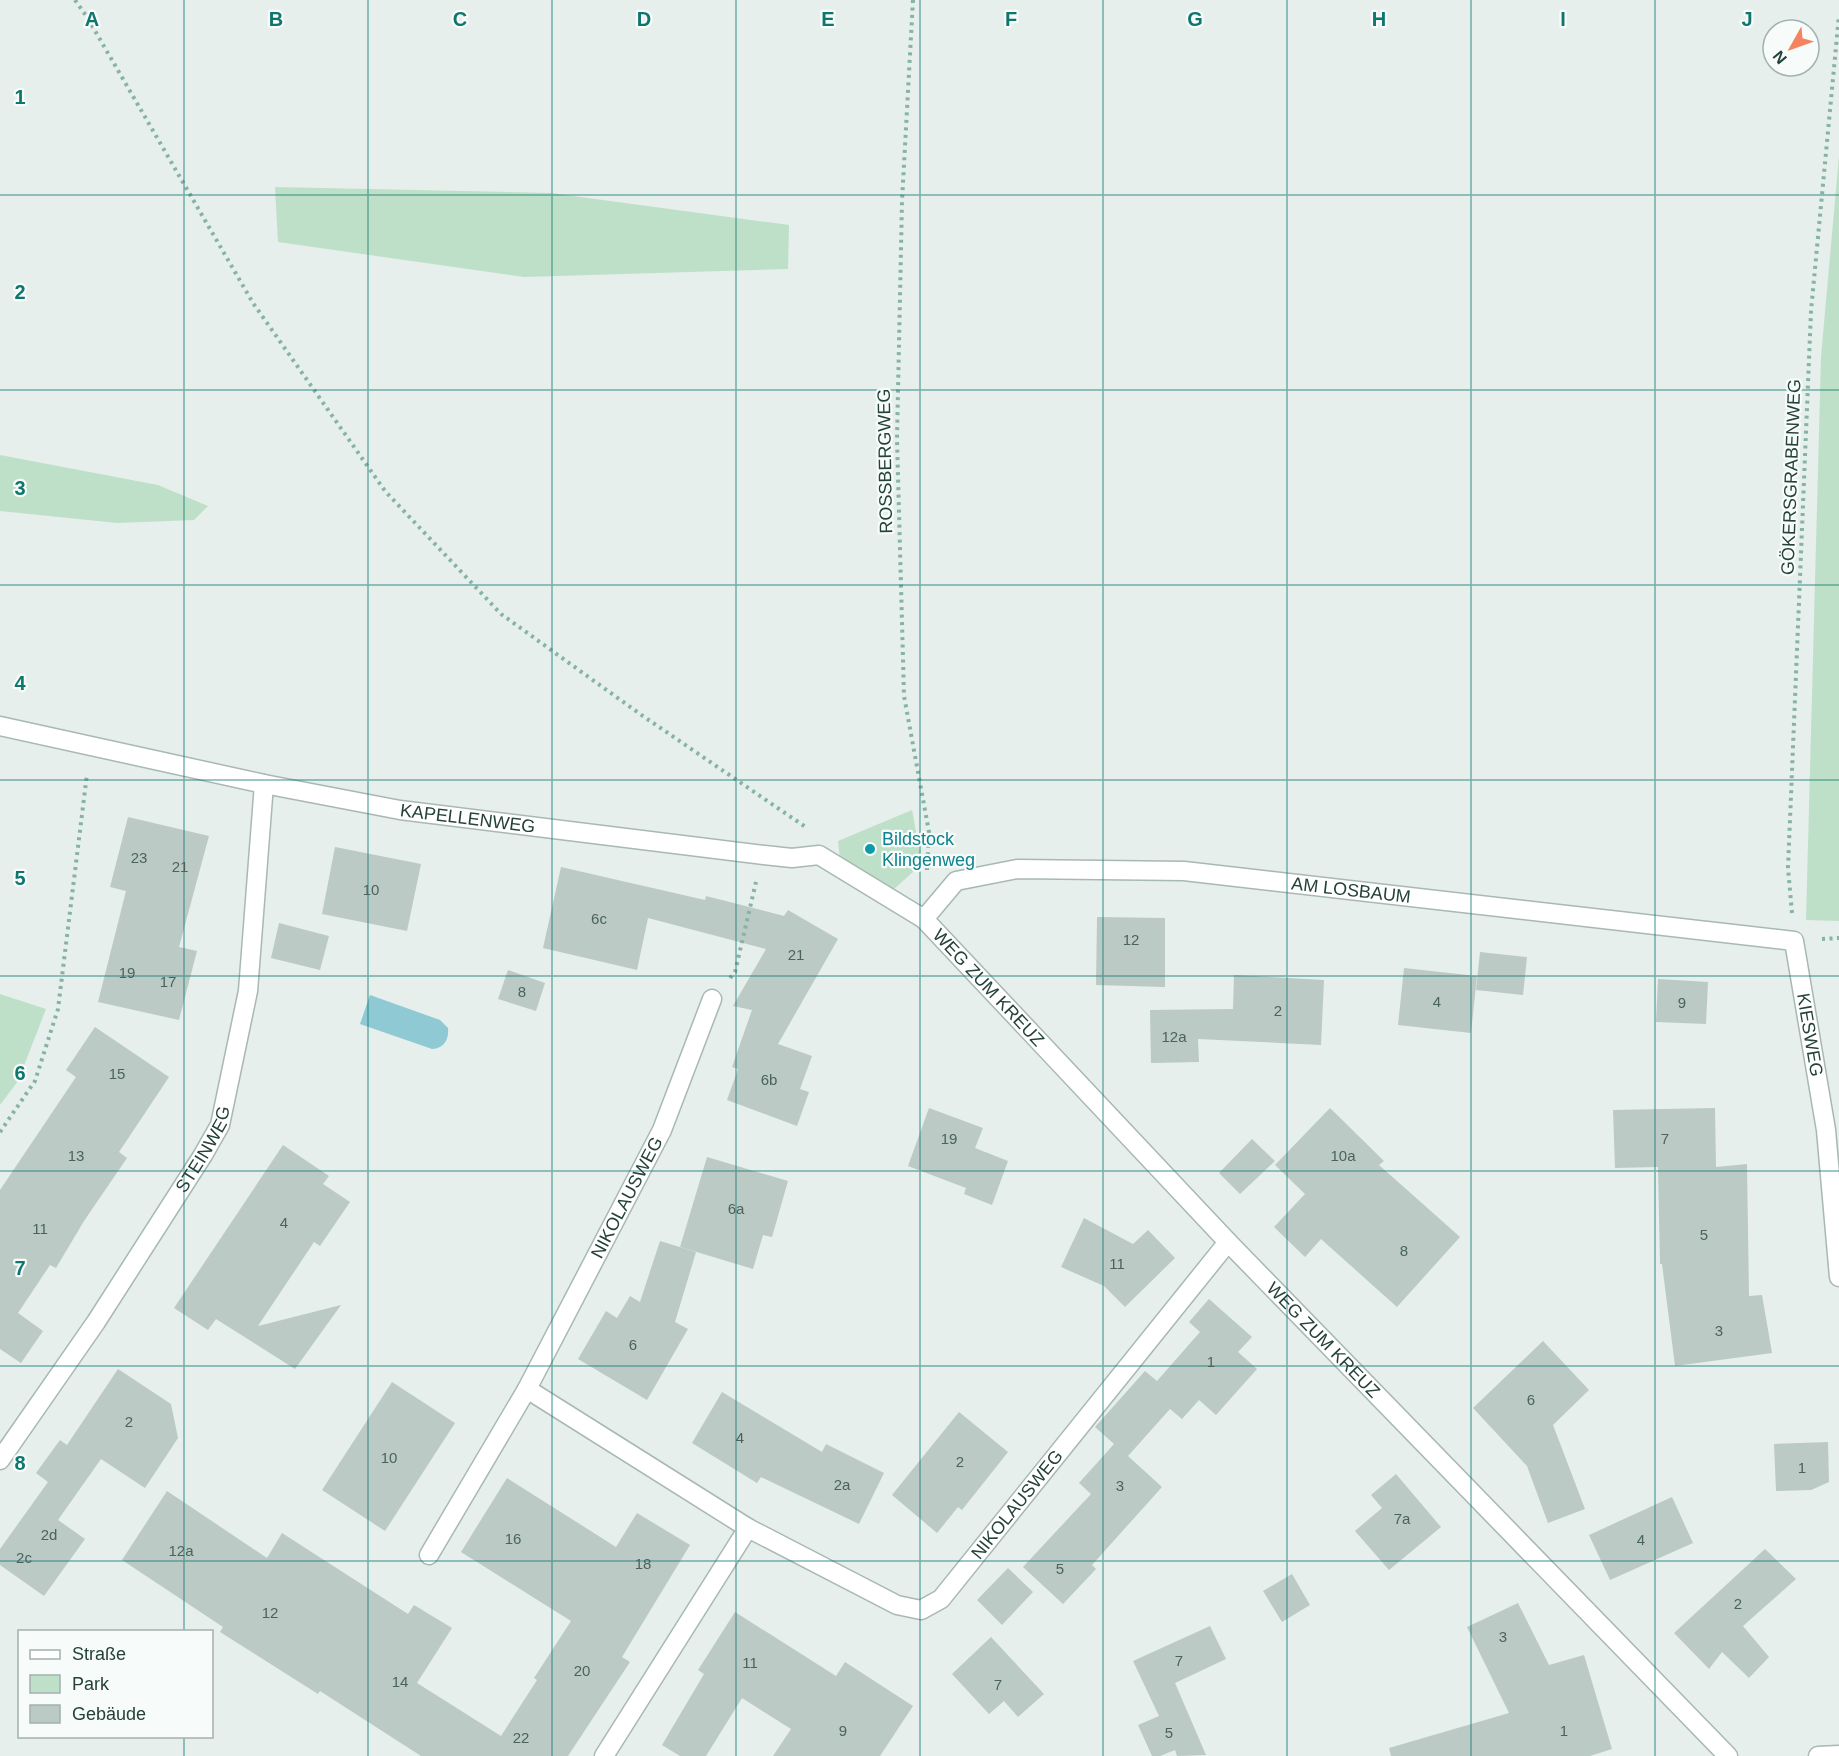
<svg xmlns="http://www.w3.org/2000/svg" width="1839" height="1756" viewBox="0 0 1839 1756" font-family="Arial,sans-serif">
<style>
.green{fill:#bfe0c8}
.water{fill:#8ec9d4}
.building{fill:#bbcac4}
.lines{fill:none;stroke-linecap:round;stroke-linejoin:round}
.street-casing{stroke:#a8b8b2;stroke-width:21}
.path{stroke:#86b3a5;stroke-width:4;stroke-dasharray:3 4.5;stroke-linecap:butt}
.street{stroke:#fff;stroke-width:18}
.grid{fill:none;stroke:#0f766e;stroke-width:1.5;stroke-opacity:0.55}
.culture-dot{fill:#0f9aa8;stroke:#f7fbf9;stroke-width:2}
.labels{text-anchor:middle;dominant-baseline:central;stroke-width:4.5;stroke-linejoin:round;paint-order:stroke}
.number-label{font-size:15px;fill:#4a645c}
.street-label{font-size:18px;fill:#24423a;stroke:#f7fbf9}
.culture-label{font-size:18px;fill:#0d838f;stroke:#f7fbf9;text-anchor:start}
.grid-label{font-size:20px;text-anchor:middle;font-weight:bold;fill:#0f766e;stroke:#f7fbf9;stroke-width:4.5;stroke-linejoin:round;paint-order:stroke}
</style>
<rect width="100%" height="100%" fill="#e6efeb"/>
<g class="green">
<path d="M1839,156V921L1806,920L1821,357Z"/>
<path d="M275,187L551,193L789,225L788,269L524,277L278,242Z"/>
<path d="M0,455L158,485L208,506L194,520L117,523L0,511Z"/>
<path d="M912,810L922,864L894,889L840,860L838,841Z"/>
<path d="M0,994L46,1009L18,1081L0,1105Z"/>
</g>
<path class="water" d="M370,995L440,1020L448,1028C449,1040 444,1048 432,1049L360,1024Z"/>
<g class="building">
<path d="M128,817L209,836L179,947L197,951L179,1020L98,1002L126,891L110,887Z"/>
<path d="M335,847L421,864L407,931L322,914Z"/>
<path d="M561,867L705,900L706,896L784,916L788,910L838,939L778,1044L812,1056L800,1089L809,1092L797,1126L727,1100L738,1069L732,1067L752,1010L733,1006L766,949L648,918L637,970L543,948Z"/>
<path d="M1097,917L1165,918V987L1096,985Z"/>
<path d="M279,923L329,936L320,970L271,958Z"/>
<path d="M1480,952L1527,957L1523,995L1476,990Z"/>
<path d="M1404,968L1477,976L1471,1033L1398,1025Z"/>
<path d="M508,970L545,983L536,1011L498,999Z"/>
<path d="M1234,975L1324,980L1321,1045L1198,1039L1199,1062L1151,1063L1150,1010L1233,1009Z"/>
<path d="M1658,979L1708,982L1706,1024L1656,1022Z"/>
<path d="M95,1027L169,1077L119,1152L127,1158L84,1221L56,1268L50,1265L18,1313L43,1331L21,1363L0,1349V1190L76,1077L66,1070Z"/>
<path d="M929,1108L983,1128L975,1148L1008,1161L992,1205L964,1194L966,1188L908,1166Z"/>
<path d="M1330,1108L1384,1161L1379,1165L1460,1237L1397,1307L1321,1239L1305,1257L1274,1227L1305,1194L1275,1165Z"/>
<path d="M1715,1108L1716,1167L1747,1164L1749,1296L1762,1295L1772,1353L1675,1366L1662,1264H1660L1658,1167L1615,1168L1613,1110Z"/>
<path d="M1252,1139L1275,1161L1240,1194L1219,1173Z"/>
<path d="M283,1145L329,1176L323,1184L350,1202L320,1246L314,1242L258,1326L341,1305L295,1369L216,1319L208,1330L174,1308Z"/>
<path d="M707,1157L788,1181L772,1237L763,1235L753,1269L680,1247Z"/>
<path d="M1084,1218L1133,1244L1148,1230L1175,1258L1125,1307L1104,1286L1061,1267Z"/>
<path d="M660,1241L696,1252L675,1322L688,1329L647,1400L578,1359L606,1311L617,1318L630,1296L640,1302Z"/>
<path d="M1209,1299L1252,1337L1238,1352L1257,1369L1216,1415L1199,1400L1182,1419L1170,1409L1128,1456L1162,1487L1092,1565L1096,1569L1063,1604L1023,1567L1091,1494L1079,1483L1114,1444L1095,1427L1145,1371L1157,1381L1200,1332L1189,1322Z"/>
<path d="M1543,1341L1589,1390L1553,1425L1585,1509L1548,1523L1527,1466L1473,1408Z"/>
<path d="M118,1369L171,1404L178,1438L145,1488L101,1459L58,1520L85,1539L44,1596L0,1565V1549L48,1482L36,1473L60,1440L67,1445Z"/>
<path d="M392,1382L455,1423L385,1531L322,1490Z"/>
<path d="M722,1392L822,1452L826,1444L884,1473L859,1524L761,1477L757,1483L692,1443Z"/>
<path d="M959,1412L1008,1452L962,1510L958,1507L937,1533L892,1495Z"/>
<path d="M1828,1442L1829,1482L1811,1490L1776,1491L1774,1444Z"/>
<path d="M1396,1474L1441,1527L1389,1570L1355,1531L1382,1508L1371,1495Z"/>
<path d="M507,1478L616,1547L637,1513L690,1545L622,1657L630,1662L568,1756H421L320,1691L318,1694L220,1632L223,1627L122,1560L167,1491L267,1558L282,1533L408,1614L414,1605L452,1628L417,1683L501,1736L537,1680L534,1678L571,1621L461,1552Z"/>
<path d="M1672,1497L1693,1543L1610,1580L1589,1535Z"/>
<path d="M1765,1549L1796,1579L1743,1626L1769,1657L1749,1678L1722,1652L1709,1669L1674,1633Z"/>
<path d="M1008,1568L1033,1592L1002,1625L977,1600Z"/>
<path d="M1292,1574L1310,1605L1282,1622L1263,1591Z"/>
<path d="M1518,1603L1549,1665L1584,1655L1612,1749L1590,1756H1391L1389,1748L1509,1713L1467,1627Z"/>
<path d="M735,1612L836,1676L845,1662L913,1706L880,1756H773L791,1729L742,1698L706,1756H680L662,1745L704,1674L698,1670Z"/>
<path d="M1210,1626L1226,1659L1175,1683L1206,1755L1177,1756L1175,1750L1160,1756H1152L1138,1725L1159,1716L1133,1661Z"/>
<path d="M991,1637L1044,1694L1018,1717L1004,1701L989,1714L952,1674Z"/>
</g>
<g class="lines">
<g class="street-casing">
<g id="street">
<path id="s1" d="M0,726L264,784L400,810L764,855L792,858L819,855L924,919L1228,1242L1728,1756"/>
<path id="s2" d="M924,919L956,881L1017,869L1184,871L1794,941L1826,1130L1839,1277"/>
<path id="s3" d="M527,1389L662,1130L712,999"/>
<path id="s4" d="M0,1460L96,1322L203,1155L220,1125L248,991L264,784"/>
<path d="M429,1555L527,1389L748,1528"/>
<path id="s5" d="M604,1756L748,1528L897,1605L921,1610L941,1599L1228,1242"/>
<path d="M1818,1756L1839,1755"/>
</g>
</g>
<g class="path">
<path d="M75,0L87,17L253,303L385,491L501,614L640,714L807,828"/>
<path d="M913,0L902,201L897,439L904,696L929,832L927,870"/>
<path d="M1792,913L1788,868L1811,311L1839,15"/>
<path d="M1822,939L1839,938"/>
<path d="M730,978L735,972L756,882"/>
<path d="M0,1132L35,1081L58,1009L87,774"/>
</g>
<use href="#street" class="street"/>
</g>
<path class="grid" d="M184,0V1632M368,0V1756M552,0V1756M736,0V1756M920,0V1756M1103,0V1756M1287,0V1756M1471,0V1756M1655,0V1756M0,195H1839M0,390H1839M0,585H1839M0,780H1839M0,976H1839M0,1171H1839M0,1366H1839M0,1561H1839M184,1736V1756"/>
<circle class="culture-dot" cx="870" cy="849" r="6"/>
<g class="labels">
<g class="number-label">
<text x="139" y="857">23</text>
<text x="180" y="866">21</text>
<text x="371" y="889">10</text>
<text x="599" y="918">6c</text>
<text x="1131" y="939">12</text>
<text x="796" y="954">21</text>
<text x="127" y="972">19</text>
<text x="168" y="981">17</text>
<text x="522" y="991">8</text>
<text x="1437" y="1001">4</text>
<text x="1682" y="1002">9</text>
<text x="1278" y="1010">2</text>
<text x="1174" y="1036">12a</text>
<text x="117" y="1073">15</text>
<text x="769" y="1079">6b</text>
<text x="949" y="1138">19</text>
<text x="1665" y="1138">7</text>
<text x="76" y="1155">13</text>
<text x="1343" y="1155">10a</text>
<text x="736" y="1208">6a</text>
<text x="284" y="1222">4</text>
<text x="40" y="1228">11</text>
<text x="1704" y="1234">5</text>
<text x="1404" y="1250">8</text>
<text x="1117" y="1263">11</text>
<text x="1719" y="1330">3</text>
<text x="633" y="1344">6</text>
<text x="1211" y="1361">1</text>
<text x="1531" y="1399">6</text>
<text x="129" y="1421">2</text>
<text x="740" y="1437">4</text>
<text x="389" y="1457">10</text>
<text x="960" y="1461">2</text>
<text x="1802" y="1467">1</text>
<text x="842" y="1484">2a</text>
<text x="1120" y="1485">3</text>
<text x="1402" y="1518">7a</text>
<text x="49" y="1534">2d</text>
<text x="513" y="1538">16</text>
<text x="1641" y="1539">4</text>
<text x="181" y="1550">12a</text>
<text x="24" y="1557">2c</text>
<text x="643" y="1563">18</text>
<text x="1060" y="1568">5</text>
<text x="1738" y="1603">2</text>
<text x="270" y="1612">12</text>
<text x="1503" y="1636">3</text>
<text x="1179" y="1660">7</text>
<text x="750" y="1662">11</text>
<text x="582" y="1670">20</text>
<text x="400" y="1681">14</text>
<text x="998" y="1684">7</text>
<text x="843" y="1730">9</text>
<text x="1564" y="1730">1</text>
<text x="1169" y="1732">5</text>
<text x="521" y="1737">22</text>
</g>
<g class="street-label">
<text transform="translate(885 461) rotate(-91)">ROSSBERGWEG</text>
<text transform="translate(1791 477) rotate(-88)">GÖKERSGRABENWEG</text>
<text stroke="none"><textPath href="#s1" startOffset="477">KAPELLENWEG</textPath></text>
<text stroke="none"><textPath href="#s2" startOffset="447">AM LOSBAUM</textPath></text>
<text stroke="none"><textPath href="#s1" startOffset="1048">WEG ZUM KREUZ</textPath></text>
<text stroke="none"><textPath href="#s2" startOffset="988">KIESWEG</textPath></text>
<text stroke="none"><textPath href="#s4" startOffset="372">STEINWEG</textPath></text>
<text stroke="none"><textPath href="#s3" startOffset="216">NIKOLAUSWEG</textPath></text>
<text stroke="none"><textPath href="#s1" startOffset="1534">WEG ZUM KREUZ</textPath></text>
<text stroke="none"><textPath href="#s5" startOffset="606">NIKOLAUSWEG</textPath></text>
</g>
<g class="culture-label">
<text x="882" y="839">Bildstock<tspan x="882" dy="21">Klingenweg</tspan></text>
</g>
</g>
<g class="grid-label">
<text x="92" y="26">A</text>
<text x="276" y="26">B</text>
<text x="460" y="26">C</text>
<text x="644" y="26">D</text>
<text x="828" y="26">E</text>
<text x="1011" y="26">F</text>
<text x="1195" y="26">G</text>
<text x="1379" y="26">H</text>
<text x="1563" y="26">I</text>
<text x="1747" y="26">J</text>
<text x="20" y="104">1</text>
<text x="20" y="299">2</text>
<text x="20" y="495">3</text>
<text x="20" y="690">4</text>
<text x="20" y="885">5</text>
<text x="20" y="1080">6</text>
<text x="20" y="1275">7</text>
<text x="20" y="1470">8</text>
</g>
<rect x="18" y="1630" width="195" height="108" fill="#f7fbf9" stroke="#a3b1ad" stroke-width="1.5"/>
<rect x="30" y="1650" width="30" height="9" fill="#ffffff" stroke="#a3b1ad" stroke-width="1.5"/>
<text x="72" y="1660" font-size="18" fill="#24423a">Straße</text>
<rect x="30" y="1675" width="30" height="18" fill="#bfe0c8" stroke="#a3b1ad" stroke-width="1.5"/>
<text x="72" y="1690" font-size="18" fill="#24423a">Park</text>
<rect x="30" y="1705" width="30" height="18" fill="#bbcac4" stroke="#a3b1ad" stroke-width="1.5"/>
<text x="72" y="1720" font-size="18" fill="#24423a">Gebäude</text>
<g transform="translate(1791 48) rotate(230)"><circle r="28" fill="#f7fbf9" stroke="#a3b1ad" stroke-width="1.5"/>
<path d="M0-4.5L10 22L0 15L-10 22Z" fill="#f4845f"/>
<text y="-9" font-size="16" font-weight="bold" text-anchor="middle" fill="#24423a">N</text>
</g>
</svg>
